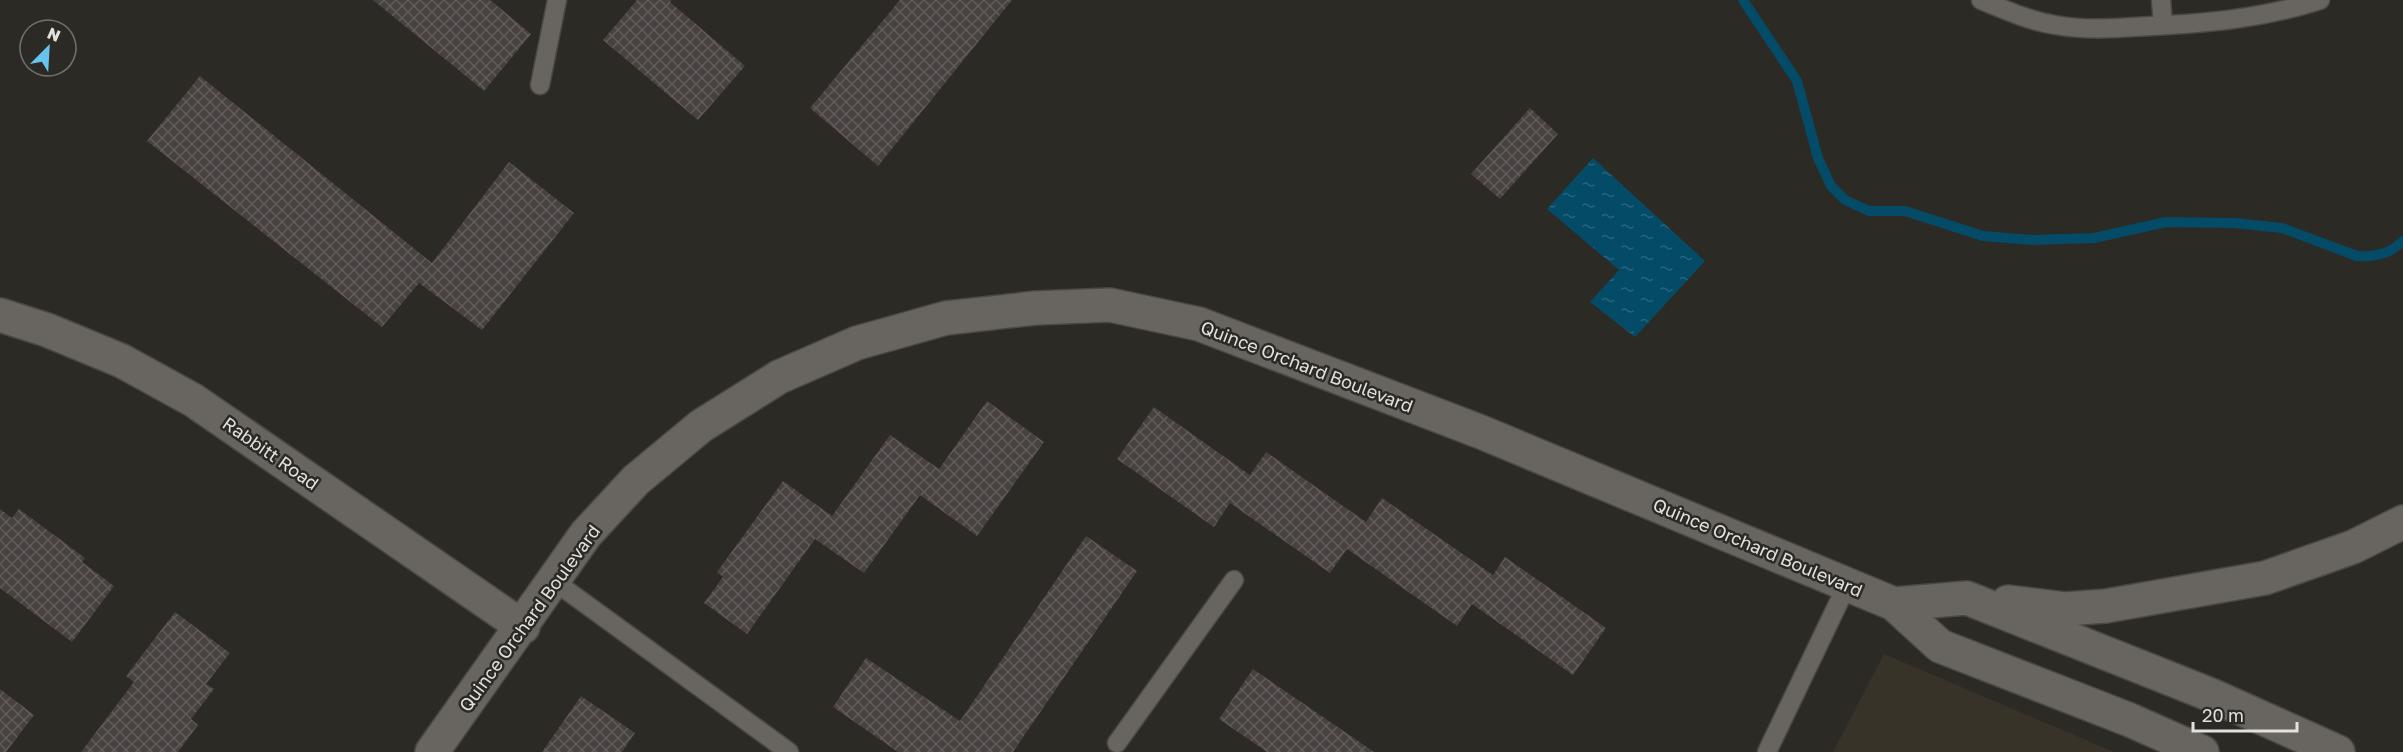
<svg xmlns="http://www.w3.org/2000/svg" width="2403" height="752" viewBox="0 0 2403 752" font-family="'Golos Text',sans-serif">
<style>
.built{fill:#383329}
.water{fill:url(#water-ripples)}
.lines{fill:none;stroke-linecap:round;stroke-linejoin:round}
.stream{stroke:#044b67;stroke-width:10}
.building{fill:url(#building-cross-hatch)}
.service-casing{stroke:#4b4844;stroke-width:21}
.tertiary-casing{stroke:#4b4844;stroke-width:36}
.service{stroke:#686560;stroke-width:18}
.tertiary{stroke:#686560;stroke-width:33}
.labels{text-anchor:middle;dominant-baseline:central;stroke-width:5;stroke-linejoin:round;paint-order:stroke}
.street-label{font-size:18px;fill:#e3e1de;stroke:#2c2a25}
</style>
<defs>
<pattern id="water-ripples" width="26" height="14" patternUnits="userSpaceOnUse" patternTransform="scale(1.5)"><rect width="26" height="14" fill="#044b67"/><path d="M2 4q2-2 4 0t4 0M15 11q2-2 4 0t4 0" fill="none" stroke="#28657c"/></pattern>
<pattern id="building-cross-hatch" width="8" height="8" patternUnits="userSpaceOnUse" patternTransform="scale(1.5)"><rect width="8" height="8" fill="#474140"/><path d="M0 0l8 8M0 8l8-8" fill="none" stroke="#615c5b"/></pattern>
</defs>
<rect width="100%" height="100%" fill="#2c2a25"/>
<path class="built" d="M1884,654L2114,752H1833Z"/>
<path class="water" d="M1593,158L1705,261L1635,337L1590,302L1619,270L1547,209Z"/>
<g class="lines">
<path class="stream" d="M1743,0L1797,81L1818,158L1831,186L1845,200L1869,211H1905L1983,236L2032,240L2094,238L2166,222L2234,223L2282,228L2357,256C2375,257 2390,254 2403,241"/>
</g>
<g class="building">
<path d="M373,0H490L531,34L484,91Z"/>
<path d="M637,0H671L670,2L745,66L698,120L603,40Z"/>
<path d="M900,0H1012L878,166L810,108Z"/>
<path d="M200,76L432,263L509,162L574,213L482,330L419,283L382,327L147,141Z"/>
<path d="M1530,108L1558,134L1500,199L1471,174Z"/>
<path d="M987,401L1044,442L977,536L920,495L864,573L815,539L747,634L704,603L723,577L717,572L783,481L832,516L890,435L939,469Z"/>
<path d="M1154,407L1250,475L1266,452L1366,522L1382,498L1493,575L1505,557L1606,628L1573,675L1472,604L1457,626L1347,549L1330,573L1230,503L1214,527L1117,459Z"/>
<path d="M0,509L12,518L19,509L85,558L82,562L114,586L72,642L0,588Z"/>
<path d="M1086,536L1137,571L1013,752H898L833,707L866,658L960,721Z"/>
<path d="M175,612L230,653L206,684L214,689L191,719L198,725L178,752H81L134,682L126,676Z"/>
<path d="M1253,669L1361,743L1374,752H1267L1219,719Z"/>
<path d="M0,689L34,715L6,752H0Z"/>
<path d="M581,696L635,733L622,752H542Z"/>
</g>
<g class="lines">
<g class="service-casing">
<g id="service">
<path d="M1981,0C2005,10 2030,21 2055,25C2087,31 2120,28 2152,26C2209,23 2265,18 2320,0"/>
<path d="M2161,0L2163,25"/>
<path d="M540,85L557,0"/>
<path d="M554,581L789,752"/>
<path d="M1117,743L1234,580"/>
<path d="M1767,752L1847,585"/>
</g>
</g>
<g class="tertiary-casing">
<g id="tertiary">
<path d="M0,315L47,330L122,361L193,400L523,627"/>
<path d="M2008,602L2065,609L2106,606L2265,578L2353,547L2403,522"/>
<path d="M1894,604L1967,598L2211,695L2338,752"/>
<path d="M432,752L586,534L636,480L701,426L779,377L857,343L946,318L1036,308L1110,305L1199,324L1481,432L1894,604L1940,646L2130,720L2202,752"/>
</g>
</g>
<use href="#service" class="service"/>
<use href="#tertiary" class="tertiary"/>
</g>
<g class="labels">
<g class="street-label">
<text transform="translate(1307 366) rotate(21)">Quince Orchard Boulevard</text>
<text transform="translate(271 453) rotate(35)">Rabbitt Road</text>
<text transform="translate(1758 547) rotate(23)">Quince Orchard Boulevard</text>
<text transform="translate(529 618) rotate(-54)">Quince Orchard Boulevard</text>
</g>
</g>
<g transform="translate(48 48) rotate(24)"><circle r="28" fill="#2c2a25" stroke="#75736f" stroke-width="1.5"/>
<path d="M0-4.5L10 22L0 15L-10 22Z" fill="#66c4ef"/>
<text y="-9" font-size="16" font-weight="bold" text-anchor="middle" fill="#e3e1de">N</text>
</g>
<path d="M2193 722v9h104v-9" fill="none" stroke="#e3e1de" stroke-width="3"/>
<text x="2202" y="722" font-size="18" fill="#e3e1de" stroke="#2c2a25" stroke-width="4.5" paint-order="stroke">20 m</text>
</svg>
